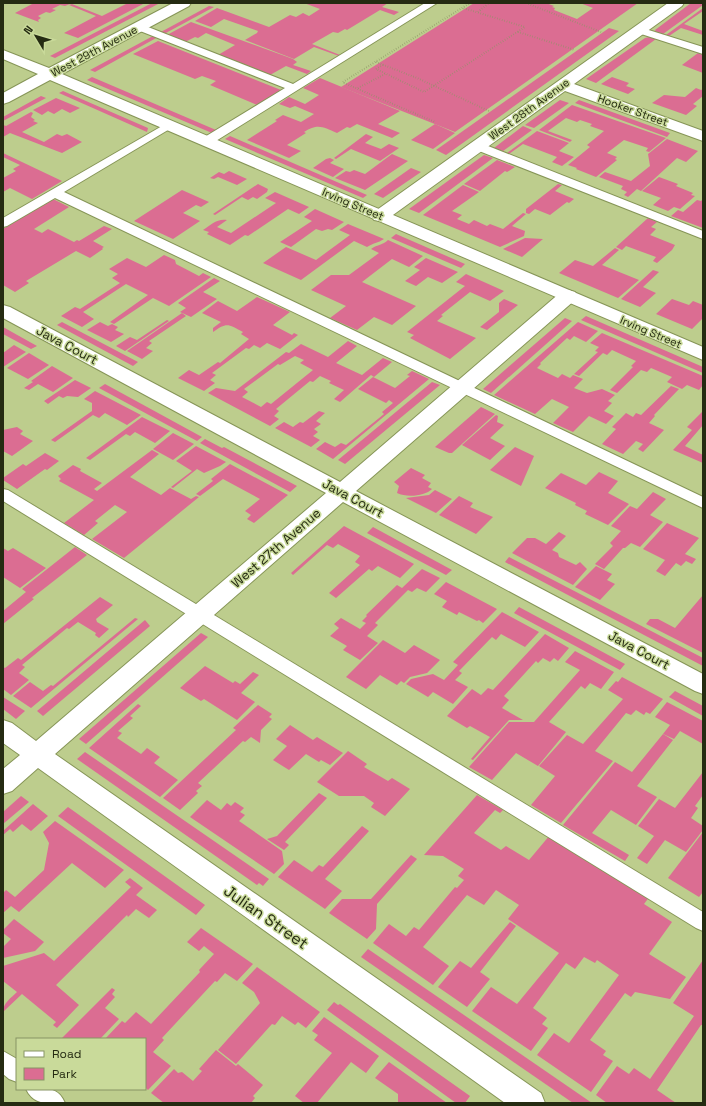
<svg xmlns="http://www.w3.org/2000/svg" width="706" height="1106" viewBox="0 0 706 1106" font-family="'Space Grotesk',sans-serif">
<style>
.green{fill:#db6d92;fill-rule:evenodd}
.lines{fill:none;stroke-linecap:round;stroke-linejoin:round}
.service-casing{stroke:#869557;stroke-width:2}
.minor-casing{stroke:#869557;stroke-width:2}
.tertiary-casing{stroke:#869557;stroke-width:2}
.path{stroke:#8a9764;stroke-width:2;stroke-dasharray:0.5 2;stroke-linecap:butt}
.service{fill:#fff;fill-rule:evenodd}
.minor{fill:#fff;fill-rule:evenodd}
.tertiary{fill:#fff;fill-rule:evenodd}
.labels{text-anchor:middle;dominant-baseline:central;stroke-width:3;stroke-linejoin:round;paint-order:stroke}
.far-street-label{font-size:11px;fill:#252b12;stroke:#c9da9a}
.street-label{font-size:13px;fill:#252b12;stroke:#c9da9a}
.near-street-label{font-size:16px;fill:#252b12;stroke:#c9da9a}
</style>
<rect width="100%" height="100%" fill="#bdcd8d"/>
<g class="green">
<path d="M34,3H69L70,4L65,6L60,5L52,9L56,10L50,13L46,12L38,16L41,18L38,20L39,22L15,13Z"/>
<path d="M128,3H145L78,38L64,33L96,16L69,5L72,4L102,16Z"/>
<path d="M152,3H160L55,58L50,56Z"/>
<path d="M304,3H388L382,7L399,12L394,15L380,10L347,30L345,29L338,33L333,32L312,44L340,55L339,56L314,47L294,59L245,40L257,33L258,31L224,19L211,27L195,21L217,8L269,27L290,15L296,17L303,13L309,16L320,9Z"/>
<path d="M474,3H546L554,6L552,7L555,8L554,10L577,19L593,8L580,3H638L455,132L341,87Z"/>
<path d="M691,3H703V5L663,34L656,32L655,30Z"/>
<path d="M209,6L214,7L164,34L159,33Z"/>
<path d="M703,8V11L684,24L703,31V35L681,28L669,36L666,35Z"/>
<path d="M191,22L293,59L297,62L293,65L311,71L307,74L286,66L270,75L218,55L235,45L206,33L198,38L195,37L185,42L167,35Z"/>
<path d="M609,28L619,31L446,155L436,150Z"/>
<path d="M153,36L158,37L95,72L90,70Z"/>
<path d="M649,37L656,39L596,83L586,79L645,38Z"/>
<path d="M158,41L281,90L257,105L210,85L216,81L202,76L195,79L133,54Z"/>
<path d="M698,53L703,55V73L682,65Z"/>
<path d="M92,77L216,130L212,133L87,80Z"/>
<path d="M612,77L629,83L626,86L635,89L628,94L601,84Z"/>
<path d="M320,78L400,111L378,124L400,133L392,138L357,124L350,128L347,127L337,133C323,127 318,123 304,132L306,133L287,145L301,151L289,158L247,140L277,121L275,120L283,115L301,122L314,114L295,106L290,108L279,104L289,97L305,104L319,95L303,88Z"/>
<path d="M696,88L701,90L703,89V96L693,104L697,106L686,115L652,103L664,95L685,97Z"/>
<path d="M63,91L148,128L147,132L59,93Z"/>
<path d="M41,96L46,98L3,121V117Z"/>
<path d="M56,98L80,108L70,113L62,109L54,114L48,111L42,115L33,110Z"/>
<path d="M560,100L569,103L534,128L525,125Z"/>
<path d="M579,100L670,133L667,137L575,103Z"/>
<path d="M572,105L666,138L649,152L646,151L648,148L624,140L607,153L617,157L615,159L617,160L596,177L576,169L577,168L568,165L590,147L587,145L604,131L590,126L592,124L580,120L577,122L566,118L548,131L572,140L570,142L539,130Z"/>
<path d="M31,112L33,113L31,117L35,120L33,121L38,123L22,132L44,142L57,134L62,136L67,134L82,142L62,153L10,133L3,137V125L6,126Z"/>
<path d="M435,124L455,133L433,149L411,140Z"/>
<path d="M523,126L532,130L503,151L494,148Z"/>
<path d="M537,131L569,143L559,151L574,157L562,166L552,162L557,157L523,144L509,154L507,153Z"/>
<path d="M366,134L373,137L365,143L381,149L389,144L399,148L380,161L351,149L336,159L334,158Z"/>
<path d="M230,136L367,195L363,198L225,139Z"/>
<path d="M667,139L698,151L686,162L677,158L641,191L637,189L628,197L624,195L627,192L621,189L623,186L599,177L605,172L631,181L650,166L648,154Z"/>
<path d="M3,153L62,181L32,199L10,188L3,192V178L16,171L13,169L20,165L3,157Z"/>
<path d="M392,154L408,161L365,190L335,178L346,171L350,172L354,170L365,174Z"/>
<path d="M484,155L493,158L419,213L409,209Z"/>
<path d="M330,158L334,160L330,163L344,169L333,177L313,168L326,159Z"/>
<path d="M497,160L515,167L507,172L505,171L480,191L464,184Z"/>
<path d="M411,168L421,172L383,198L374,194Z"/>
<path d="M229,171L247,179L237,185L218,177L214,179L210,178L219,172L224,174Z"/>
<path d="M659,177L678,184L676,186L693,193L691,195L695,196L680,209L674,207L668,211L653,205L661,198L642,191Z"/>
<path d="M258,184L268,189L267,192L257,199L253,197L248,200L242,197L215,215L213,214Z"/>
<path d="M558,184L562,185L555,191L574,199L569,203L567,202L550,215L535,209L529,214L526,213V209Z"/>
<path d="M463,185L479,192L452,211L462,215L457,219L469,224L474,220L487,226L490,224L503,229L523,213L526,214L512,226L525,231L524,236L500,247L423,215Z"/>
<path d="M182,190L209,202L201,207L196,205L183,213L200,221L173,239L134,221Z"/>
<path d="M275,192L309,207L299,214L288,209L248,236L245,235L230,245L207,234L209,232L203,230C210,225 218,218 227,220L217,227L231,233L276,203L265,198Z"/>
<path d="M53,199L69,207L34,229L42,233L48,229L74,242L77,240L79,241L104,226L112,229L93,241L104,247L102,248L103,249L90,258L76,251L26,281L29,283L15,292L3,285V229Z"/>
<path d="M703,199V228L671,216L678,210L683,212L697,200L701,201Z"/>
<path d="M315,209L344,222L332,230L328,229L322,231L316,229L291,247L280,242L312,221L304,217Z"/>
<path d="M648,218L657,222L651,227L656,229L650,235L675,245L672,250L657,263L653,261L656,257L626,246L622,250L616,247Z"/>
<path d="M348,224L384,239C378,243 373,243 367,247L354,241L301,280L263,263L286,247L316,260L350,235L339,230Z"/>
<path d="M396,234L465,264L461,268L391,238Z"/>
<path d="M525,238L543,239L522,257L503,249Z"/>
<path d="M388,240L423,256L409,267L392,259L362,282L416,306L392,325L374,317L357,330L330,318L346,306L311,290L331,275H349L379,253L371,249C376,245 383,245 388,240Z"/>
<path d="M615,248L619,250L602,265L639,280L618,298L559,273L575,260L593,266Z"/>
<path d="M164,255L175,260L176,264L199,276L203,273L211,277L169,306L153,298L114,324L110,322L148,295L126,284L83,312L94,319L82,327L61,316L75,307L80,309L120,283L112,278L118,274L109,269L127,258L146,267Z"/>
<path d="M426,258L458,272L442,283L428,277L416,286L405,281L420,270L414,267Z"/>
<path d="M653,270L659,272L643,287L656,293L640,307L621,299Z"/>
<path d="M466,274L504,291L490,301L470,292L441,315L443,316L437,321L476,338L450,359L410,338L414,335L407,332L465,286L456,282Z"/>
<path d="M214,278L220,281L203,292L217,299L191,317L180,312L186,308L178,303Z"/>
<path d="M257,297L290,312L273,325L292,335L294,333L298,335L280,349L267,343L260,348L254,345L249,349L246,348L212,373L216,375L210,380L215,383L204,391L178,378L189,370L199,375L218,362L220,363L249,339L241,334L243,332C228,324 227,322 213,332V328L221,322L202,313L218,301L237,311Z"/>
<path d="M504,299L518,305L487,330L480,327L499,312V303Z"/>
<path d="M672,299L689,305L693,301L703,305V318L692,329L656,314Z"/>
<path d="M182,313L186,316L149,341L152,343L146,348L153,351L142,359L127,351Z"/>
<path d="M586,316L703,367V373L581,320Z"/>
<path d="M565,318L572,321L491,393L483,389Z"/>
<path d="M167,320L169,321L125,351L116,346L130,337L137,340Z"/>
<path d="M62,322L138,362L133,366L57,325Z"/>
<path d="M100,322L108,326L112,324L118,327L115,330L124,334L111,342L87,330Z"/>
<path d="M578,322L598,331L586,342L574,336L570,340L567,338L540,363L541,364L537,368L558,378L562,374L570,378L573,375L583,379L574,388L587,393L602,389L615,395L608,401L612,403L604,411L614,416L606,424L589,416L573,432L553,423L569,407L552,399L535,414L494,395Z"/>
<path d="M3,327L37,346L31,349L3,334Z"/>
<path d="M602,333L703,376V385L699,390L687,385L682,389L667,382L672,377L651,368L647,372L641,370L617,393L610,390L633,367L631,366L636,361L612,350L607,355L603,353L579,376L574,374L598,352L595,351L599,347L590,343Z"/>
<path d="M348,341L357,346L336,363L362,375L383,358L392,362L374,377L371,375L340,402L334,399L344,390L329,383L331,381L320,376L313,382L310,381L276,409L279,411L274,416L279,419L270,426L208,393L216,388L235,391L286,352L289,353L301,344L328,357ZM295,356L304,360L300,363L313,370L271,404L267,402L261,407L242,397L248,392L244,389L278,364L280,365Z"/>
<path d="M14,345L26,352L3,367V353Z"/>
<path d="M29,353L49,365L28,379L7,368Z"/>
<path d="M52,366L73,378L53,392L38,384L29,390L24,388L33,382L31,381Z"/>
<path d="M412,371L429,379L333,459L316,449L325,442L335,447L341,443L346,445L384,414L382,412L393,403L389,400L386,403L358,389L373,377L395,388L410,376L407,375Z"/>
<path d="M75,380L91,388L78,397L67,396L63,398L59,396L48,404L44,401Z"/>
<path d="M432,382L440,385L345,464L338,460Z"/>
<path d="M105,384L202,437L197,441L99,388Z"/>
<path d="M671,386L679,389L654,415L655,416L649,423L664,430L643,452L638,449L643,444L636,441L623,454L602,444L616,429L612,427L626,413L633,417L636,413L641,415Z"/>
<path d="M95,391L141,415L127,425L105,413L99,418L93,415L55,442L51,440L92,411V403L84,399Z"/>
<path d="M481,407L495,414L452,453H449L435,447Z"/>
<path d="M319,411L325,413L316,421L321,424L314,429L318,432L313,436L320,440L311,447L275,428L284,422L293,427L300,422L303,423Z"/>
<path d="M703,411V425L685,446L703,455V463L673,450L692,430L687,427Z"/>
<path d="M496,415L498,416L497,422L504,425L490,438L505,446L490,460L462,445Z"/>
<path d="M142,417L170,431L155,443L135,432L130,436L126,434L90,460L86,458Z"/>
<path d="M17,427L23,431L20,434L33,441L12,456L3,451V430Z"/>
<path d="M173,433L194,444L173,460L153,449Z"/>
<path d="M205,439L222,448L224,447L297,486L290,492L200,443Z"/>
<path d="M196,446L226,462L220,466L204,473L197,469L173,488L171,487L192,471L176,461Z"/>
<path d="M515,447L534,456L521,486L490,470Z"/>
<path d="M152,450L159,454L130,477L161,495L170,488L191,499L196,496L199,497L124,558L92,539L127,512L115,505L95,521L98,523L84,535L64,523L94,500L59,481L61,479L58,476L73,465L81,469L80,471L102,483L94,489L97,491Z"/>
<path d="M45,453L59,461L47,470L45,469L17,489L3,480V478L23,464L26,466Z"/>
<path d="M230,464L288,495L254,523L247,519L251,515L245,511L260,499L223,479L200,496L196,494L213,481L211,479Z"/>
<path d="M411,468L425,475L422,478L431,483L428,487L432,489C425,496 407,498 397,493L399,486L394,482Z"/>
<path d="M599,472L618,481L608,493L629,504L608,525L585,514L587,511L575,505L576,503L545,488L561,473L586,485Z"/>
<path d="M435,490L452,499L436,513L406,498L429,495Z"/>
<path d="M653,492L666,499L650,515L663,522L640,547L631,543L625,548H623L604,569L595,564L613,546L610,543L621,531L611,526L630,506L637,509Z"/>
<path d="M459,496L473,503L470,507L493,517L476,534L439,515Z"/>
<path d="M667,523L699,538L685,554L696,559L692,564L686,561L681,566L676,563L665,576L656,571L665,560L643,549Z"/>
<path d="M344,526L414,564L400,578L378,566L372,571L369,569L336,598L329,593L360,565L355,562L360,556L338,544L333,548L327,545L293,575L291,573Z"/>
<path d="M373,527L452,570L446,575L367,533Z"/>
<path d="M559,532L566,536L552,550L558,553L559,557L576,565L580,562L587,569L573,585L512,553L527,538H535L546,544Z"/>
<path d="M75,547L87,555L32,598L34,599L3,624V611L26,592L22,589Z"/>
<path d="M3,548L8,551L13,548L46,568L20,588L3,577Z"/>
<path d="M509,557L703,658V666L505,562Z"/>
<path d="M596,566L612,574L607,580L615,584L600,600L575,587Z"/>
<path d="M422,569L440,578L426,592L417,588L412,592L408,590L375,623L378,625L367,636L378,643L360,660L343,650L347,646L330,636L339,628L334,624L341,618L360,629L366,623L362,621L367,616L366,615L397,585L402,588Z"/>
<path d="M446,582L497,609L483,623L479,620L477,621L459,612L457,615L442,607L447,601L434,594Z"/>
<path d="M703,595V653L646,624L650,619H658L675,628Z"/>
<path d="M100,597L113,605L96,619L97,622L109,629L99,638L95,635L96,633L78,622L69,629L67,628L22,665L25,667L19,673L29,680L11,695L3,689V667L5,668L18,658L21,660Z"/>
<path d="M519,607L625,664L620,670L514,613Z"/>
<path d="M502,612L539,632L525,647L501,634L496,640L492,637L459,671L462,673L455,680L468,687L453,704L433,692L428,697L406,684L411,679L433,674L444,680L458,665L453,662Z"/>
<path d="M135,618L138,619L31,708L13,696L30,682L43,691L51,685L53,686Z"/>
<path d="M145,620L150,626L43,716L37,711Z"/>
<path d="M201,633L208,637L86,744L79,739Z"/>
<path d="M545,634L569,648L558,661L554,658L550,662L543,658L538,663L536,661L504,696L509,700L502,708L523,720H509L473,760L471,759L490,737L470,726L467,728L447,716L472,689L481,695L488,688L493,690Z"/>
<path d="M383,640L405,653L414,645L440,660L427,673L410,677L404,683L401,681L397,685L380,675L366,689L346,677Z"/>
<path d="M575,651L614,672L601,689L590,683L585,689L581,686L549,722L566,732L538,766L516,753L492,780L469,767L509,722H534L580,670L565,662Z"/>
<path d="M205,666L233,683L235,681L240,684L253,672L259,675L241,693L255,702L237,720L204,699L201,701L180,688Z"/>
<path d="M622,677L663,699L650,714L646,712L644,715L636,710L631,715L626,713L595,751L613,761L561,823L531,805L555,776L539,766L567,735L583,744L623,699L608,690L616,681L618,682Z"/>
<path d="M675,691L703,706V716L669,697Z"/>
<path d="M3,697L25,711L16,719L3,709Z"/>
<path d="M667,702L703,721V744L680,731L674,739L663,734L670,725L655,717Z"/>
<path d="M138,704L141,706L130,716L133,718L118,731L122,733L117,738L141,754L147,748L160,757L154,763L178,780L160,797L89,748Z"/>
<path d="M258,705L272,714L269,717L272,719L261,730L260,743L251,737L245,742L243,741L198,783L202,786L196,791L198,793L180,810L163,798L236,730L233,728Z"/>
<path d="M290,725L313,740L317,737L343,753L330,765L321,760L319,762L306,754L289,770L273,760L287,746L276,739Z"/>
<path d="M663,734L673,740L637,786L657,797L636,825L611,810L592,833L629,855L625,861L563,825L615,762L632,772Z"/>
<path d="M348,751L367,764L364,767L388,781L392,778L410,789L385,816L371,807L374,803L364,796H339L317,782Z"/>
<path d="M85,752L269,879L263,886L259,883L257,885L77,759Z"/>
<path d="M703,772V795L695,806L698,808L691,818L703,826V830L686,852L665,840L647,864L637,858L654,836L638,826L659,799L675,808Z"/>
<path d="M319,793L327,798L285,842L289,845L284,850L267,839L277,836Z"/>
<path d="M477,795L503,810L500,813L495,810L474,833L501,850L506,846L529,860L550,835L650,896L644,904L672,922L649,954L686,977L670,999L635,992L631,997L625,993L590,1040L606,1051L603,1055L613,1061L591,1092L537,1055L554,1033L569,1043L619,975L597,960L595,963L584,957L575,969L566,963L533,1008L547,1018L542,1024L548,1028L531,1051L472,1011L491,987L517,1004L559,953L508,919L519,905L496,890L484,905L467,895L423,947L449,966L433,985L373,943L389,924L406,936L414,927L419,930L455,887L457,888L464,880L458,876L464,869L443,856L424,855Z"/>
<path d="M21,796L29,802L3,824V812Z"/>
<path d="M207,800L221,810L227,803L231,806L235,802L244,808L240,812L245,815L239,821L282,851L284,864L274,874L190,817Z"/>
<path d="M33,804L48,816L31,831L22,824L13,832L10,829L3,835V831Z"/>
<path d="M68,807L205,905L196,915L58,816Z"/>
<path d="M55,821L124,870L105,888L72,863L19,912L11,906L3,913V893L6,890L15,897L44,870L49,843L43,832Z"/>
<path d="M362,826L369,831L325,879L342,891L325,909L278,877L294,860L312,872L319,865L323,867Z"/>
<path d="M703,832V892L699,897L668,878Z"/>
<path d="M411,855L417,859L377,904L376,929L367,939L329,913L342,899H371Z"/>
<path d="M130,878L143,888L136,895L157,910L149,918L136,909L128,917L127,915L56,985L79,1005L57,1028L53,1025L56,1022L22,994L3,1012C3,1003 11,998 17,992L3,981V966L44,953L54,961L131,887L125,882Z"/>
<path d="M14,919L44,942L35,951L3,958V947L11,939L3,933V930Z"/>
<path d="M510,922L516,926L480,972L490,979L467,1007L438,987L460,961L471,968Z"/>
<path d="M201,928L253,964L237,981L225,973L217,982L215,981L162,1038L164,1040L153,1052L171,1066L148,1090L145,1087V1039H105L122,1021L125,1023L136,1012L151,1024L200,972L199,970L214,954L204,946L199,951L187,942Z"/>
<path d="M368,949L592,1103H573L361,957Z"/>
<path d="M703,960V1025H701L657,1090L676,1103H607L596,1095L617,1066L629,1074L634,1068L650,1079L694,1016L673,1003Z"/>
<path d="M257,967L320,1012L306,1028L298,1022L295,1025L282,1016L275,1025L272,1024L236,1064L218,1050L260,1003L254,992L242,983Z"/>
<path d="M112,988L115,990L112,994L115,997L105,1008L119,1019L100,1039H61Z"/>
<path d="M334,1002L338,1005L340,1004L470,1096L465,1103H456L327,1010Z"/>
<path d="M324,1017L379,1056L366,1073L351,1062L317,1103H304L295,1096L332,1053L314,1040L318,1035L312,1031Z"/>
<path d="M216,1050L236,1066L238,1064L263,1085L253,1096L255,1098L251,1103H164L151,1093L174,1069L178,1073L182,1072L193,1081L202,1071L199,1069Z"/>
<path d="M389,1062L447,1103H398V1094L375,1078Z"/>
</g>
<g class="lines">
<g class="service-casing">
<g id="service">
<path d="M425,3H437L211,144H203L201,141L203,138L285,88L135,29L134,27L135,25H143L293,84Z"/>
<path d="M639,27L703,47V54L635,32L634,30Z"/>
<path d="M169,122L173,123L175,125L173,127L64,192L703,497V508L55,198L7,226L3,227V218Z"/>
<path d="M478,142L703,231V239L474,149L472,146L474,143Z"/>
<path d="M3,489L8,490L703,912V931L696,928L3,501Z"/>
<path d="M3,1051L17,1059V1082L9,1079L3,1074Z"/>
<path d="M26,1089C44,1089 57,1085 65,1103C48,1103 34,1106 26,1089Z"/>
</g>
</g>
<g class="minor-casing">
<g id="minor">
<path d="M668,3H684L682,6L574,84L703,131V141L565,91L386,220L380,221L374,220L371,216L374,212Z"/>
<path d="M568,290L575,292L577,296L575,300L356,491L703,674V694L695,691L343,502L55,754L541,1093L545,1103H505L38,768L12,791L3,794V769L20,755L3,743V720L12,723L36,741L326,493L3,318V305L10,307L340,482L561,292Z"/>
</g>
</g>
<g class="tertiary-casing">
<path id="tertiary" d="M173,3H191L189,6L62,74L703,347V360L50,80L9,102L3,104V93L38,74L3,59V50L49,68Z"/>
</g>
<g class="path">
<path d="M526,3L601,32"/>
<path d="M478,12L489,3"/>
<path d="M518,32L575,50"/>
<path d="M376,62L417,78L489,111"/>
<path d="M383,65L376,69L424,92L525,27L463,8"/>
<path d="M343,82L470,3"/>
<path d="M344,83L435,122"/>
<path d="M358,88L385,74"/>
</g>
<use href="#service" class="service"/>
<use href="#minor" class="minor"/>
<use href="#tertiary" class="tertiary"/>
</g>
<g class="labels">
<g class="far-street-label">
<text transform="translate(94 51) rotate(-28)">West 29th Avenue</text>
<text transform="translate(529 109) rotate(-36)">West 28th Avenue</text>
<text transform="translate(633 110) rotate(20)">Hooker Street</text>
<text transform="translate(353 204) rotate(23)">Irving Street</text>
<text transform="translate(651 332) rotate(23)">Irving Street</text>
</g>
<g class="street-label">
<text transform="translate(67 345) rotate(28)">Java Court</text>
<text transform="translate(353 498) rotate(28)">Java Court</text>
<text transform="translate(276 548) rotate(-41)">West 27th Avenue</text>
<text transform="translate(639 650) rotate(28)">Java Court</text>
</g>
<g class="near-street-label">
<text transform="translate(266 917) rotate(35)">Julian Street</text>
</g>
</g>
<rect width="706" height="1106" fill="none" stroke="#252b12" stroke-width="8"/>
<rect x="16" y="1038" width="130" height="52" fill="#c9da9a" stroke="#879464"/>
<rect x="24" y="1051" width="20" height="6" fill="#ffffff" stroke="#879464"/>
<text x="52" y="1058" font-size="12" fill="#252b12">Road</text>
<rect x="24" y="1068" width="20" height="12" fill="#db6d92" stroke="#879464"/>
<text x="52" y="1078" font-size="12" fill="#252b12">Park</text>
<g transform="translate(36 36) rotate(308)" stroke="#c9da9a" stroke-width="3" paint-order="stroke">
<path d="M0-3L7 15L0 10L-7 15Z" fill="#252b12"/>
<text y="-6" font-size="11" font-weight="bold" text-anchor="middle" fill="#252b12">N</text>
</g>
</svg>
